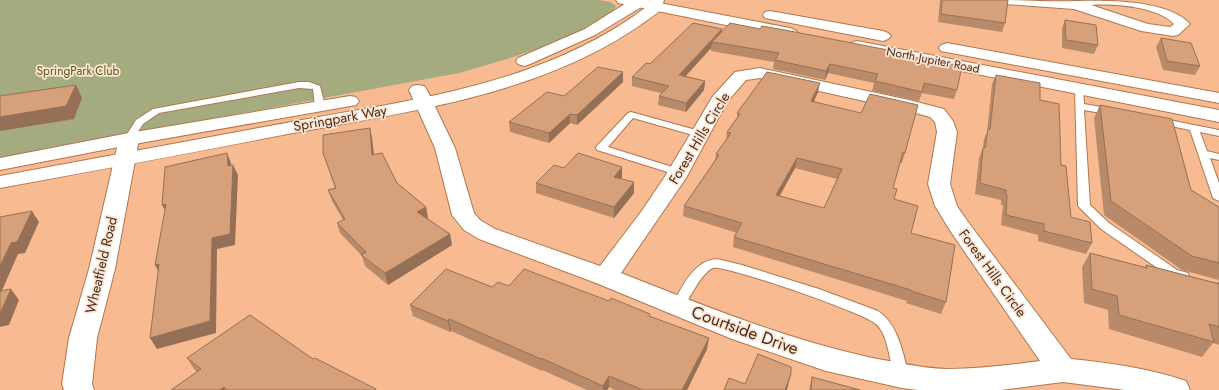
<svg xmlns="http://www.w3.org/2000/svg" width="1219" height="390" viewBox="0 0 1219 390" font-family="Jost,sans-serif">
<style>
.green{fill:#a4ab7f}
.lines{fill:none;stroke-linecap:round;stroke-linejoin:round}
.service-casing{stroke:#b0774f;stroke-width:2}
.minor-casing{stroke:#b0774f;stroke-width:2}
.tertiary-casing{stroke:#b0774f;stroke-width:2}
.primary-casing{stroke:#b0774f;stroke-width:2}
.service{fill:#fff;fill-rule:evenodd}
.minor{fill:#fff;fill-rule:evenodd}
.tertiary{fill:#fff;fill-rule:evenodd}
.primary{fill:#fff;fill-rule:evenodd}
.wall{fill:#b88a6a;fill-rule:evenodd}
.shaded-wall{fill:#967056}
.building{fill:#d6a07b;stroke:#967056;fill-rule:evenodd}
.labels{text-anchor:middle;dominant-baseline:central;stroke-width:3.5;stroke-linejoin:round;paint-order:stroke}
.far-street-label{font-size:12px;fill:#462d1c;stroke:#fee4d3}
.far-park-label{font-size:12px;fill:#545b17;stroke:#fee4d3}
.street-label{font-size:14px;fill:#462d1c;stroke:#fee4d3}
.near-street-label{font-size:17px;fill:#462d1c;stroke:#fee4d3}
</style>
<rect width="100%" height="100%" fill="#f8ba90"/>
<path class="green" d="M0,0H599L610,2L616,6C613,13 606,15 600,19C557,46 507,59 459,73L0,158Z"/>
<g class="lines">
<g class="service-casing">
<g id="service">
<path d="M299,82H309L320,86L325,106L323,108H317L315,106L313,89L299,88L159,113L143,124L132,141H126L124,139L136,120L153,109Z"/>
<path d="M1079,86L1083,89L1084,104L1112,109L1117,112L1112,115L1084,110L1090,205L1109,223L1177,270L1188,273L1189,276L1188,279L1183,280L1169,276L1101,229L1078,206L1075,89Z"/>
<path d="M631,112L703,132L705,134L700,137L633,118L608,147L682,170L683,172L682,174H674L597,150L596,148L597,146L628,113Z"/>
<path d="M1159,118L1219,130V136L1200,132L1207,151L1219,154V160L1210,158L1219,183V201L1213,198L1190,130L1156,123L1154,121Z"/>
<path d="M717,259L742,265L819,289L878,311C899,325 903,354 909,376L907,380L902,382L897,380C888,363 890,337 876,324C865,313 723,264 713,268C702,272 689,299 683,309L678,311L673,309L671,306L673,303C683,286 694,260 717,259Z"/>
</g>
</g>
<g class="minor-casing">
<g id="minor">
<path d="M999,0C1024,0 1051,2 1075,1C1108,0 1169,0 1190,24L1178,35L1173,36L1141,31L1074,9L1006,4L1001,3ZM1091,5C1114,3 1158,7 1174,24L1170,27L1148,24Z"/>
<path d="M760,68L909,100L944,109L953,121L957,132L950,184L957,206L968,222L1071,359C1110,363 1149,368 1186,381L1190,390H1125L1063,382L1001,390H918L902,388L826,371L732,339L596,283L479,239L464,230L452,215L435,148L409,90L412,86L418,85L424,86L427,90L455,148L474,213L480,220L495,229L600,266L641,212L664,178L713,96L735,72ZM760,78L905,110L930,117L935,122L937,132L928,184L935,206L951,232L1040,361C1009,365 978,369 946,369C920,368 894,362 868,357C783,338 702,305 621,273L686,178L727,102L746,80Z"/>
<path d="M129,133L136,135L139,139L115,269L97,338L92,384L94,390H64L62,384L69,338L89,269L119,139L122,135Z"/>
</g>
</g>
<g class="tertiary-casing">
<g id="tertiary">
<path d="M631,0H650L648,3L595,35L530,64L524,66L518,64L516,61L518,58L585,29Z"/>
<path d="M650,0H664L661,10C555,93 422,109 293,133C196,152 98,170 0,188V176C97,158 194,140 291,122C416,99 544,85 649,5Z"/>
<path d="M350,96L356,97L359,101L356,105L129,145L0,170V158L129,133Z"/>
</g>
</g>
<g class="primary-casing">
<g id="primary">
<path d="M616,0H644L790,28L795,30L798,33L795,36L790,38L623,4L618,3Z"/>
<path d="M770,11L883,31L888,33L891,36L888,39L883,41L765,18L763,15L765,12Z"/>
<path d="M857,41L1219,110V122L851,49L849,46L851,43Z"/>
<path d="M947,43L1219,93V103L941,51L939,48L941,45Z"/>
</g>
</g>
<use href="#service" class="service"/>
<use href="#minor" class="minor"/>
<use href="#tertiary" class="tertiary"/>
<use href="#primary" class="primary"/>
</g>
<g class="wall">
<path d="M940,0H1008L1005,23L1002,32L938,22Z"/>
<path d="M1065,20L1098,45L1094,54L1062,48V28Z"/>
<path d="M760,29L887,52L957,90L954,99L922,93L919,101L872,91L874,83L828,73L825,80L773,69L774,62L711,51V48L686,76L705,81L704,90L686,112L658,105L659,96L661,93L632,86V77L650,64L721,32Z"/>
<path d="M1161,38L1200,66L1195,75L1163,70L1156,47Z"/>
<path d="M623,72V82L577,125L570,123L549,143L510,132L509,122L564,96Z"/>
<path d="M996,75L1040,100L1061,165L1071,217L1092,243L1086,254L1038,241V235L1001,225L1003,205H1001V200L975,194L979,158L983,148L984,139L987,132L992,84Z"/>
<path d="M818,92L814,101L905,153L902,163H900L893,188L894,199L946,302L941,314L906,303L907,301L733,247L734,237L737,233L683,216L684,206L715,160L716,154L726,141L727,132L737,118V113ZM795,168L837,179L824,208L780,196Z"/>
<path d="M1100,105L1191,190L1219,207V280L1182,270L1104,215L1094,118Z"/>
<path d="M370,128L372,138L374,155L397,183L426,207L428,218H427L450,234L452,245L388,285L365,266L362,256L340,233L337,223L343,220L332,201L328,190L335,188L323,153Z"/>
<path d="M564,168L622,177L621,179L634,193L614,218L536,193V183Z"/>
<path d="M1090,253L1145,268L1146,265L1217,283L1219,281V345L1213,343L1202,357L1109,329L1108,310L1084,303L1082,267Z"/>
<path d="M509,286L650,316L707,349L687,390H615L609,387L607,390H587L542,370V371L451,331L450,332L413,316L410,305L492,287Z"/>
<path d="M187,358L313,359L377,390H171L197,372L194,369Z"/>
<path d="M812,377L860,390H809Z"/>
</g>
<g class="shaded-wall">
<path d="M722,29L721,38L712,42L711,48L678,84L679,75Z"/>
<path d="M830,64L828,73L825,80L826,71Z"/>
<path d="M623,72V82L577,125V115Z"/>
<path d="M705,81L704,90L686,112V103Z"/>
<path d="M820,83L818,92L810,110L811,101Z"/>
<path d="M76,85L82,98L74,119L0,131V117Z"/>
<path d="M570,114V123L549,143V133Z"/>
<path d="M370,128L372,138L375,165L372,155Z"/>
<path d="M227,153L231,163L232,176L228,166Z"/>
<path d="M797,158L795,168L774,205L776,195Z"/>
<path d="M233,165L238,175L235,245L217,249L216,333L157,349L150,338L212,238Z"/>
<path d="M622,167V177L614,187V177Z"/>
<path d="M634,182V193L614,218V207Z"/>
<path d="M166,204L168,215L162,205Z"/>
<path d="M426,207L428,218L419,222L417,212Z"/>
<path d="M32,211L39,222L25,253L18,254L0,295V266L11,243Z"/>
<path d="M450,234L452,245L388,285L385,273Z"/>
<path d="M159,264L161,276L155,265Z"/>
<path d="M11,289L19,300L9,325L0,327V314Z"/>
<path d="M449,319L451,331L450,332L448,321Z"/>
<path d="M709,338L707,349L687,390H682Z"/>
<path d="M791,374L787,390H785Z"/>
<path d="M609,376V387L607,390H603V386Z"/>
<path d="M224,387L225,390H220Z"/>
</g>
<g class="building">
<path d="M942,0H1008L1005,23L941,14Z"/>
<path d="M1065,20L1096,25L1098,45L1066,40Z"/>
<path d="M693,23L722,29L679,75L705,81L686,103L659,96L669,86L632,77L646,63L650,64Z"/>
<path d="M730,23L760,29L762,26L790,31L888,50L887,52L962,66L957,90L924,83L922,92L875,81L878,74L830,64L826,71L775,60L779,53L712,42Z"/>
<path d="M1161,38L1191,43L1200,66L1167,61Z"/>
<path d="M598,67L623,72L577,115L570,114L549,133L509,122L547,92L564,96Z"/>
<path d="M767,72L820,83L811,101L861,113L870,94L918,105L905,153L903,152L893,188L897,189L894,199L918,206L911,233L955,245L946,302L911,291V290L734,237L742,223L684,206L719,155L716,154L731,133L727,132L740,114L737,113ZM797,158L842,169L824,208L776,195Z"/>
<path d="M996,75L1040,83V100L1059,104L1061,165L1066,166L1071,217L1090,222L1092,243L1044,231V224L1006,215L1007,195L1006,194V190L980,183L983,148H985L988,129H990Z"/>
<path d="M76,85L66,106L0,117V96Z"/>
<path d="M1100,105L1172,119L1191,190L1219,207V263L1192,256L1111,201Z"/>
<path d="M370,128L372,155L382,153L397,183L426,207L417,212L450,234L385,273L361,255L366,252L337,223L345,219L328,190L336,188L323,153V135Z"/>
<path d="M227,153L228,166L233,165L230,234L212,238L210,321L150,338L159,264L155,265L166,204L162,205L165,167Z"/>
<path d="M578,153L622,167L614,177L634,182L614,207L536,183L554,165L564,168Z"/>
<path d="M32,211L17,242L11,243L0,266V217Z"/>
<path d="M1090,253L1147,268L1146,265L1219,284V327L1209,324L1214,342L1119,315L1117,296L1092,289Z"/>
<path d="M446,269L492,287L498,282L509,286L524,269L609,301L611,298L650,314L649,316L709,338L682,390H643L609,376L603,386L541,358V359L449,319L448,321L410,305Z"/>
<path d="M11,289L0,313V314V291Z"/>
<path d="M250,315L313,359L315,358L376,389L375,390H227L224,387L220,390H171L201,369L187,358Z"/>
<path d="M758,354L791,367V374L785,390H724L729,378L745,384Z"/>
<path d="M812,377L860,390H811Z"/>
</g>
<g class="labels">
<g class="far-street-label">
<text transform="translate(933 60) rotate(11)">North Jupiter Road</text>
</g>
<g class="far-park-label">
<text x="78" y="71">SpringPark Club</text>
</g>
<g class="street-label">
<text transform="translate(340 118) rotate(-10)">Springpark Way</text>
<text transform="translate(699 138) rotate(-59)">Forest Hills Circle</text>
<text transform="translate(101 265) rotate(-77)">Wheatfield Road</text>
<text transform="translate(993 273) rotate(54)">Forest Hills Circle</text>
</g>
<g class="near-street-label">
<text transform="translate(745 330) rotate(20)">Courtside Drive</text>
</g>
</g>
</svg>
